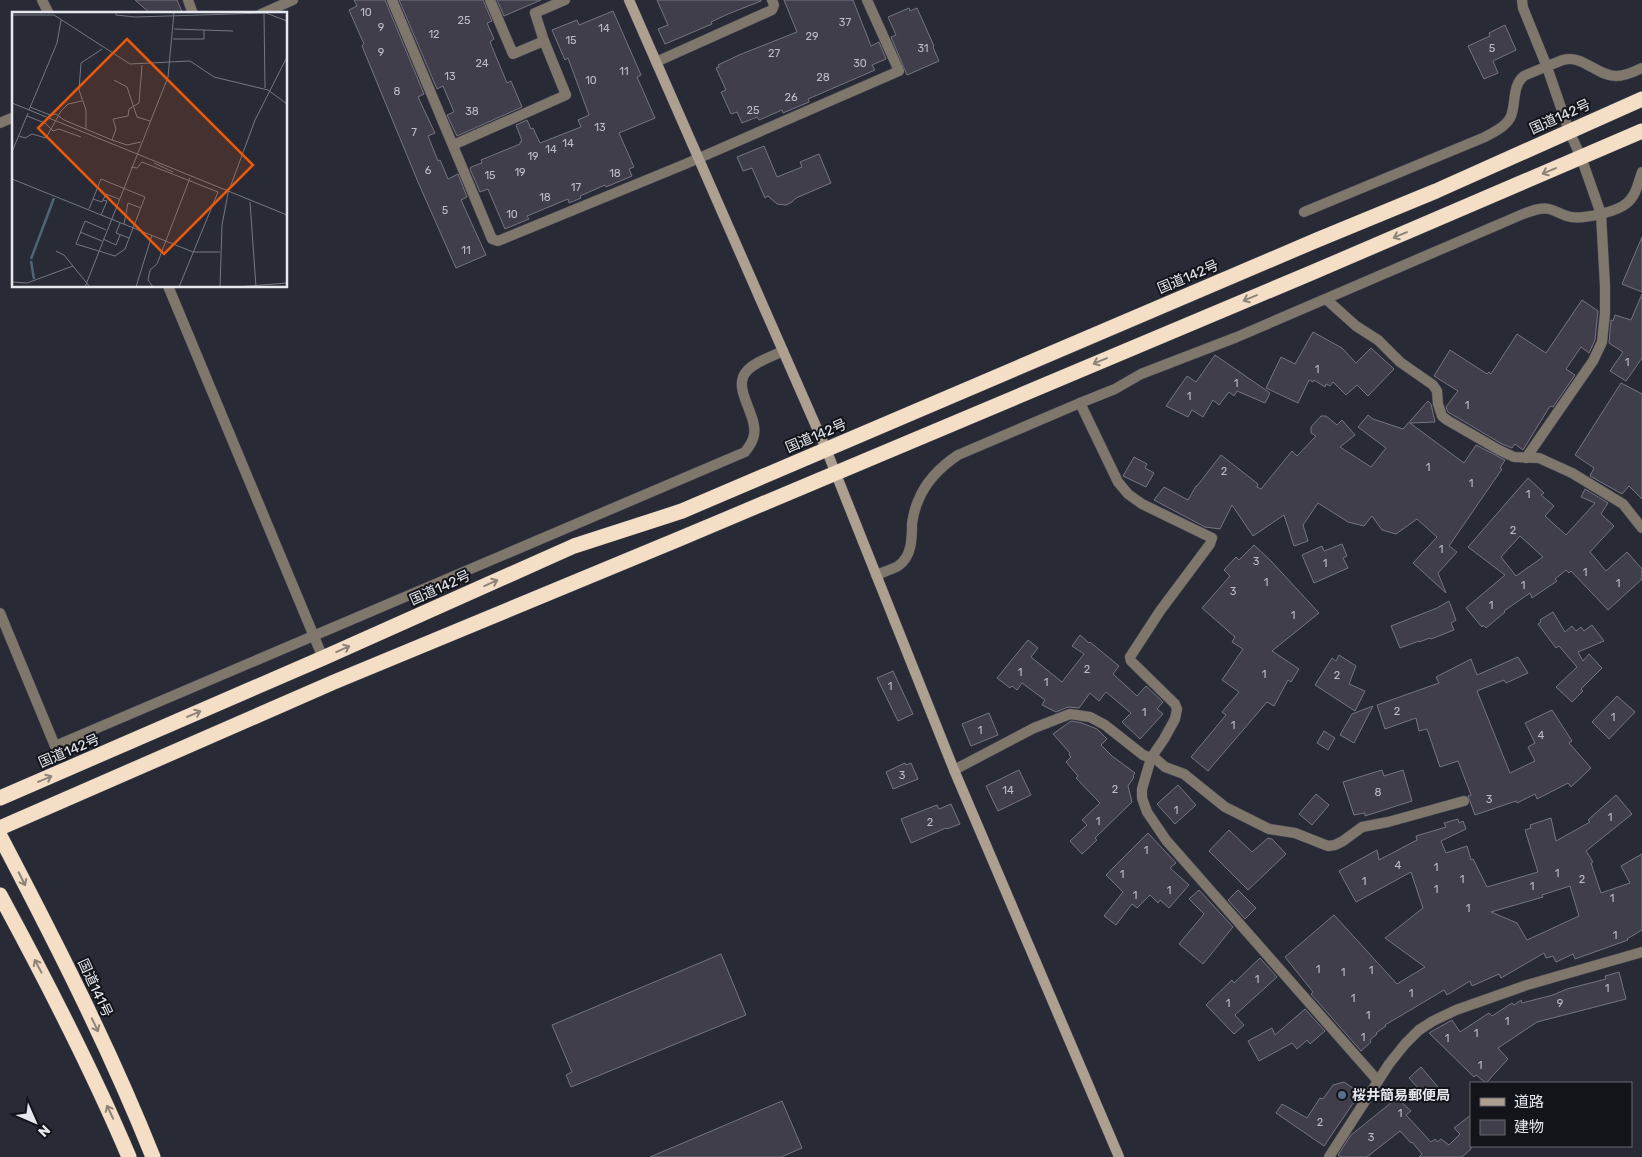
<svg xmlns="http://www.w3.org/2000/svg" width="1642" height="1157" viewBox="0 0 1642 1157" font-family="Rubik,'Noto Sans JP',sans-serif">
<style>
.building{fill:#403e4a;stroke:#767482;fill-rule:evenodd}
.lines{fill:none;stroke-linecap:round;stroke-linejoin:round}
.street-casing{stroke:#464954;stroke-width:11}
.secondary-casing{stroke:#464954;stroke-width:11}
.highway-casing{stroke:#464954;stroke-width:16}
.street{stroke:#7f766c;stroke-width:10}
.secondary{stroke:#aea090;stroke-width:10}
.highway{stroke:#f4dec6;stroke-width:15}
.oneway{stroke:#8e8378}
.service-dot{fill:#5c6f8a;stroke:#121419;stroke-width:2}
.labels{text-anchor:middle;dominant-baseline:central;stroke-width:4;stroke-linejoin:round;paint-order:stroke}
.number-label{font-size:11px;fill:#bcbec6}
.street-label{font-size:14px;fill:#e6e8ef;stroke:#121419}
.poi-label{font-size:14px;font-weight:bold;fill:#e6e8ef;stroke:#121419;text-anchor:start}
.inset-river{fill:none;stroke:#4e6577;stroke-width:2.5}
.inset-road{fill:none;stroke:#747780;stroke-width:1}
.view{fill:#e8590c;fill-opacity:0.15;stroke:#e8590c;stroke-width:2.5}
.inset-edge{fill:none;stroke:#e6e8ef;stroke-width:2.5}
</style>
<rect width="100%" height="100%" fill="#282b36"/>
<g class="building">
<path d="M135,0H177L183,14H151Z"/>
<path d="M354,0H385L424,94L418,97L435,133L428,136L438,161L440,160L448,179L458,174L467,197L461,200L486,255L456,268L418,182L362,46L364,44L349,10L357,6Z"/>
<path d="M399,0H483L492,21L487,23L494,39L490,42L507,83L511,81L522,107L457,136L447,115L454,112L443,86L437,89Z"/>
<path d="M497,0H541L504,16Z"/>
<path d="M657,0H761V1L728,14L711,22L712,24L665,44L658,29L668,25Z"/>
<path d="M784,0H853L871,46L879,42L886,59L872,65L875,70L808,99L809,102L783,113L782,110L759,120L757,117L742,123L737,112L731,114L721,92L726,90L716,68L719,67L718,65L739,55L797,32Z"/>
<path d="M909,8L910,11L917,8L934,46L933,47L939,61L907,75L891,37L896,35L888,17Z"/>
<path d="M613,11L641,75L637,77L655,118L619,133L634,167L629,169L632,176L606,187L605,185L580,196L581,198L569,203L568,199L527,216L529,219L505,229L488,189L480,192L470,169L471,167L482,163L481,160L520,144V142L522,141L516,125L527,120L531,129L533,128L540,143L581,127L578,120L589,115L568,58L565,60L552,30L577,20L579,25Z"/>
<path d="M1505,25L1516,50L1493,61L1498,73L1484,79L1468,46L1490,36L1489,33Z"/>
<path d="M764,146L777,177L802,167L800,162L819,154L831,183L796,198L792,202L786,205L777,204L768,196L765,198L752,168L743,171L737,157Z"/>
<path d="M1642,237V292L1622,284Z"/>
<path d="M1642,294V358L1626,381L1610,371L1623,352L1609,343L1611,320L1613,321L1615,315L1631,320Z"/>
<path d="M1582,300L1598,311L1595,340L1589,353L1581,347L1566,369L1575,375L1553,407L1550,406L1523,450L1515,444L1512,448L1502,444L1448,412L1446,407L1458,391L1434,376L1450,350L1487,374L1489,372L1491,374L1517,334L1546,353Z"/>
<path d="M1313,332L1342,348L1356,363L1371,348L1394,369L1368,396L1357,385L1346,395L1333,382L1330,386L1326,384L1325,387L1314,380L1313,382L1309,380L1298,403L1266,388L1281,357L1295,364Z"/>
<path d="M1215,355L1270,393L1265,403L1237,391L1234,396L1229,392L1219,405L1213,400L1203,417L1192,410L1188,417L1166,406L1187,376L1196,382Z"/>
<path d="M1621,383L1642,394V499L1629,486L1622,494L1590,476L1594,468L1575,455Z"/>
<path d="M1428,401L1431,404L1435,422L1410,423L1464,463L1476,445L1505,460L1500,468L1502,469L1449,546L1457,552L1438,573L1446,593L1413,563L1437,537L1417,519L1396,534L1382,530L1372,516L1364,526L1348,522L1318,503L1303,525L1308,541L1294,546L1284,515L1253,536L1232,505L1220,529L1205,527L1154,500L1164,487L1188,500L1196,486H1197L1221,455L1258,484L1257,487L1261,489L1292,451L1297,456L1316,436L1311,433V427L1321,416H1326L1337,425L1342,420L1355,435L1340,447L1371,467L1386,448L1358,427L1368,415L1373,419L1403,429Z"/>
<path d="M1134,457L1147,464L1145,468L1154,473L1146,487L1123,476Z"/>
<path d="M1528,478L1544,493L1541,495L1554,506L1545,516L1566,535L1595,503L1581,497L1585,489L1608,503L1601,514L1614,526L1590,552L1606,571L1627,552L1642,569V579L1608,610L1571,571L1569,573L1566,570L1555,579L1557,581L1532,598L1530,593L1504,611L1505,612L1486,628L1483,625L1482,627L1466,608L1505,575L1468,547ZM1520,536L1543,557L1516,576L1501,557Z"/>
<path d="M1342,544L1347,556L1343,558L1348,568L1314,583L1302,555L1322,546L1324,551Z"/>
<path d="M1254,545L1271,561L1319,613L1272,651L1299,669L1291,682L1288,680L1274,706L1267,702L1208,771L1191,757L1226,715L1222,712L1239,692L1222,680L1243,649L1232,642L1235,637L1202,608L1230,576L1224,570L1236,557L1239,560Z"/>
<path d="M1449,601L1456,620L1451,623L1454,630L1431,639L1430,638L1419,642V641L1400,648L1391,626L1437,608Z"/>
<path d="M1553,612L1565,632L1572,626L1576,631L1581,627L1584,631L1592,625L1604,641L1578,652L1583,661L1589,654L1602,668L1581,689L1583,691L1572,702L1556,687L1577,667L1559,646L1556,648L1538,624L1541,622L1540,620Z"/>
<path d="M1080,635L1089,643L1090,642L1119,666L1113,674L1137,696L1146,686L1163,702L1157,709L1163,714L1140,739L1122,722L1131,713L1106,692L1099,701L1090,693L1079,708L1068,707L1056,712L1042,705L1045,700L1022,683L1017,690L1012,686L1010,688L997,678L1028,640L1038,648L1031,657L1062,682L1084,654L1072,646Z"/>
<path d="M1339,655L1356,666L1349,684L1365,691L1355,711L1315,685L1332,658L1336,661Z"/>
<path d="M1518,657L1528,673L1506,683L1504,680L1477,691L1510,773L1535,761L1528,747L1535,743L1525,723L1552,710L1572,741L1569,743L1591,768L1571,787L1568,783L1537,799L1535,794L1517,803L1516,801L1475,815L1468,796L1471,795L1458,761L1440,767L1427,729L1419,731L1416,718L1385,729L1377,705L1439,683L1436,677L1471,659L1477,675Z"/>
<path d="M893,671L913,714L898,721L877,678Z"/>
<path d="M1617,696L1635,712L1609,739L1592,722Z"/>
<path d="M1373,706L1354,743L1340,735L1352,714Z"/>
<path d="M989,713L998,735L971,746L962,724Z"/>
<path d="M1071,721L1082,723L1097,729L1107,739L1101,745L1112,756L1135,773L1133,776L1134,777L1128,786L1132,802L1095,838L1097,840L1082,854L1070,841L1087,825L1082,820L1100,803L1076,778L1078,776L1066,762L1071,757L1069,755L1070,753L1053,734Z"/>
<path d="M1324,731L1335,738L1328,750L1317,743Z"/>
<path d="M905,763L906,765L911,763L918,779L893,789L886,772Z"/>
<path d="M1019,770L1031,795L998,811L986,786Z"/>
<path d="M1382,770L1384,776L1403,770L1412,801L1365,816V813L1354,815L1343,782Z"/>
<path d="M1178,785L1196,805L1175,824L1157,804Z"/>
<path d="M1316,794L1329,805L1312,825L1299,814Z"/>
<path d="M1616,795L1632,814L1586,851L1593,862L1591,863L1601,893L1630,883L1621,866L1642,854V930L1627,939L1628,940L1575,959L1573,954L1556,962L1553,956L1546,958L1544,953L1501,978L1499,974L1472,986L1470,981L1447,995L1444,990L1385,1025L1386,1026L1376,1033L1377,1034L1370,1040L1371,1042L1361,1051L1311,994L1313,992L1285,957L1334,915L1397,984L1425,967L1385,938L1423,908L1411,872L1356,902L1339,871L1377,850L1379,860L1417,840L1416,836L1446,827L1444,823L1458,819L1459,823L1463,821L1466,829L1441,841L1446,853L1467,846L1471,860L1473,859L1487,887L1538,872L1525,830L1531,828L1530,825L1551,818L1556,841L1590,822L1588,820ZM1570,886L1579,916L1527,940L1517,923L1491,912L1543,897L1542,895Z"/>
<path d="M951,804L960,824L947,829L946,828L911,843L901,819L937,805L939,809Z"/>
<path d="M1229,830L1252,852L1268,838L1272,839L1286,854L1248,890L1209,851Z"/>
<path d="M1148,833L1176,863L1170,868L1189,885L1169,908L1160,900L1158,903L1150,895L1137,908L1132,904L1116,925L1104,916L1123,892L1106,875Z"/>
<path d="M1199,890L1233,927L1203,964L1179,944L1204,914L1189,899Z"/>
<path d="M1238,890L1256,908L1245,919L1228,900Z"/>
<path d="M721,954L746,1015L571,1087L566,1075L572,1072L552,1025Z"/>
<path d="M1260,958L1277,977L1235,1015L1244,1025L1234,1034L1206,1005L1232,980L1234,983Z"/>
<path d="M1619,972L1626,999L1537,1022L1498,1048L1508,1059L1486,1083L1476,1075L1474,1077L1429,1033L1452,1020L1460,1032L1489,1013L1492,1016L1512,1003L1514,1005L1521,1000L1522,1003L1553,995L1567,989L1606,979L1605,976Z"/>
<path d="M1305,1009L1325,1031L1310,1044L1307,1040L1297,1049L1292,1043L1259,1061L1248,1041L1272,1028L1275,1035Z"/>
<path d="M1421,1067L1438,1087L1426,1097L1409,1078Z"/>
<path d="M1344,1082L1360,1093L1324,1146L1276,1113L1282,1104L1307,1118L1320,1098L1323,1099L1333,1085Z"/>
<path d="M1397,1098L1411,1111L1406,1115L1431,1142L1435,1139L1437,1142L1441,1139L1449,1145L1460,1134L1454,1128L1471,1115V1149L1462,1157H1419L1422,1154L1412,1142L1411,1143L1400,1131L1367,1157H1341L1338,1155L1351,1135Z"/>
<path d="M782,1101L802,1148L781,1157H650Z"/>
</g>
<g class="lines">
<g class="street-casing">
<g id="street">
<path d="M42,0L49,14"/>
<path d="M188,0L193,14"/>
<path d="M392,0L492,239L498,241L683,165L899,71L867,0"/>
<path d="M1522,0L1523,8L1547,67L1569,131L1581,157L1601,214L1605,286V313L1602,342L1593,361L1526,458"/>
<path d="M261,14L293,0"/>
<path d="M544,41L535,13L565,0"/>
<path d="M656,62L772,10L774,5L772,0"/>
<path d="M0,123L14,117"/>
<path d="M453,145L566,95L544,41L513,54L490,0"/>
<path d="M1304,212L1485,137C1494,132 1507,126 1511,116C1516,104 1512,85 1524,76C1528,74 1557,62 1563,60C1582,54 1597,76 1616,76C1625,76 1634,72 1642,68"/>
<path d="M168,286L323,658"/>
<path d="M1326,299L1356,326L1378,340L1400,362L1433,385L1437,391L1438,404L1442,416L1447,420L1499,450L1514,457L1539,458L1572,473L1623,504L1642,528"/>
<path d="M1080,403L1115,389L1141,374L1237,337L1523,214C1531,211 1541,207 1549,209C1557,211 1563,216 1571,217C1584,219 1617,212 1627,203C1636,196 1638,183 1642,172"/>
<path d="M876,575C883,572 891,570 898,566C912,557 912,538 912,524C913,516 915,508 918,501C926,481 940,467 958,455L1080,403L1118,482L1128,494L1142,504L1212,538L1210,544L1160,611L1130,657L1131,661L1175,704L1177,709L1175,719L1164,739L1151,758L1142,789V798L1147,812L1166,840L1378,1081"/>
<path d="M0,613L55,746L745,452C749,447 753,442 754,435C758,415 732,389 746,372C754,362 771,357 783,351"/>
<path d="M954,770L1034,728L1070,714L1090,717L1105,725L1143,755L1157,760L1165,767L1184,774L1225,807L1269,829L1295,833L1328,846L1335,845L1343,841L1362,827L1388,822L1464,801"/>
<path d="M1329,1157L1389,1064L1405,1044L1419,1030L1433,1021L1456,1010L1527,985L1642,952"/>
</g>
</g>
<g class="secondary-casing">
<path id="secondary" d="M629,0L826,449L954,770L1119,1157"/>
</g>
<g class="highway-casing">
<g id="highway">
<path d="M0,798L323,658L574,546L682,511L1317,240L1436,191L1642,99"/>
<path d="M0,828L334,682L679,539L1311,273L1642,131"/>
<path d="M0,836C55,941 109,1047 153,1157"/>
<path d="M0,895C46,980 91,1067 129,1157"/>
</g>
</g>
<use href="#street" class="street"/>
<use href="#secondary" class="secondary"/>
<use href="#highway" class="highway"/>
</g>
<defs><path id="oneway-shaft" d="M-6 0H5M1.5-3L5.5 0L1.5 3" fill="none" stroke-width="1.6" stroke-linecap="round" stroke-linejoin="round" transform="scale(1.25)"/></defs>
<g class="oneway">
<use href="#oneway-shaft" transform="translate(1549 171) rotate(157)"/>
<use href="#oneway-shaft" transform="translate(1400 235) rotate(157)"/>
<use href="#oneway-shaft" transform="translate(1250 298) rotate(157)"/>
<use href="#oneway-shaft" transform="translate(1100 361) rotate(157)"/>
<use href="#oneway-shaft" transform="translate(491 583) rotate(-24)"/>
<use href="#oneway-shaft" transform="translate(343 649) rotate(-24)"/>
<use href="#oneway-shaft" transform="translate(194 714) rotate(-23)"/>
<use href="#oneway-shaft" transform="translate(45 779) rotate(-23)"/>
<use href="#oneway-shaft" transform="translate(22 879) rotate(63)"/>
<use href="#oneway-shaft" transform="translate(38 966) rotate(-118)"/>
<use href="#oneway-shaft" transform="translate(95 1025) rotate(65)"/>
<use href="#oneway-shaft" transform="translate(110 1112) rotate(-115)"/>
</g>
<circle class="service-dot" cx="1342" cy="1095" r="5"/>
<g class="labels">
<g class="number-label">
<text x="366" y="12">10</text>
<text x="464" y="20">25</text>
<text x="845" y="22">37</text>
<text x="381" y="27">9</text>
<text x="604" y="28">14</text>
<text x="434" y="34">12</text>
<text x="812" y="36">29</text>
<text x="571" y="40">15</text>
<text x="923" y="48">31</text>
<text x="1492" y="48">5</text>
<text x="381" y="52">9</text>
<text x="774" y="53">27</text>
<text x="482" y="63">24</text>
<text x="860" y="63">30</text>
<text x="624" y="71">11</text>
<text x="450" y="76">13</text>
<text x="823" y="77">28</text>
<text x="591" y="80">10</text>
<text x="397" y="91">8</text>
<text x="791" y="97">26</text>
<text x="753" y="110">25</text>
<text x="472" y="111">38</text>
<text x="600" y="127">13</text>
<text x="414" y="132">7</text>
<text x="568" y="143">14</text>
<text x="551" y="149">14</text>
<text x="533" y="156">19</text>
<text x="428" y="170">6</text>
<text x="520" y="172">19</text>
<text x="615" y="173">18</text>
<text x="490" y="175">15</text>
<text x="576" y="187">17</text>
<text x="545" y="197">18</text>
<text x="445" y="210">5</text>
<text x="512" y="214">10</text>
<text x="466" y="250">11</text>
<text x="1627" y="362">1</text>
<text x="1317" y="369">1</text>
<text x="1236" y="383">1</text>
<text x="1189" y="396">1</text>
<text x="1467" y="405">1</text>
<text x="1428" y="467">1</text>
<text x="1224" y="471">2</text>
<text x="1471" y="483">1</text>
<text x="1528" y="494">1</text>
<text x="1513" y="530">2</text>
<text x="1441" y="549">1</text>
<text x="1256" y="561">3</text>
<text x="1325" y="563">1</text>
<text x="1585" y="572">1</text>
<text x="1266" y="582">1</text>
<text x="1618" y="583">1</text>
<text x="1523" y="585">1</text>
<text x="1233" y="591">3</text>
<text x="1491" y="605">1</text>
<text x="1293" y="615">1</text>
<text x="1087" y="669">2</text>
<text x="1020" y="672">1</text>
<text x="1264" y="674">1</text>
<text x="1337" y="675">2</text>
<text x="1046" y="682">1</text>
<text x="890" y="686">1</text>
<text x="1397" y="711">2</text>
<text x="1144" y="712">1</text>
<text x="1613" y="717">1</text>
<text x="1233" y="725">1</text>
<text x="980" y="730">1</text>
<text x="1541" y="735">4</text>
<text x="902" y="775">3</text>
<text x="1115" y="789">2</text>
<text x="1008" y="790">14</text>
<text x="1378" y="792">8</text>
<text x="1489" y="799">3</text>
<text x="1176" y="810">1</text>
<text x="1610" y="817">1</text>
<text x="1098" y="821">1</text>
<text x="930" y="822">2</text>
<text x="1146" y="850">1</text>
<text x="1398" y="865">4</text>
<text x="1436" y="867">1</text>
<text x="1557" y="873">1</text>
<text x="1122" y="874">1</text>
<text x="1462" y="879">1</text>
<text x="1582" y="879">2</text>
<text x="1364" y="881">1</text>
<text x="1532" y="886">1</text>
<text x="1436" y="889">1</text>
<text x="1169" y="890">1</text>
<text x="1135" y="895">1</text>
<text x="1612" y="898">1</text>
<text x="1468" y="908">1</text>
<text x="1615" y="935">1</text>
<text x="1318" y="969">1</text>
<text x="1371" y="970">1</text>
<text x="1343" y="972">1</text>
<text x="1257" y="979">1</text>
<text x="1607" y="988">1</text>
<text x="1411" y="993">1</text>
<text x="1353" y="998">1</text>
<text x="1228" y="1003">1</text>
<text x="1560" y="1003">9</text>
<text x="1368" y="1015">1</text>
<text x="1507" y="1021">1</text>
<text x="1476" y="1033">1</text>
<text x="1363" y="1037">1</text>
<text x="1447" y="1038">1</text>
<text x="1480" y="1065">1</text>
<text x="1400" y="1113">1</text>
<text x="1320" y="1122">2</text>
<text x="1371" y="1137">3</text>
</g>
<g class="street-label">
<text transform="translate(1560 117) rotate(-24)">国道142号</text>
<text transform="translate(1188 277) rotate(-23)">国道142号</text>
<text transform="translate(816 436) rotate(-23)">国道142号</text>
<text transform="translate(440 588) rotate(-24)">国道142号</text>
<text transform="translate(69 751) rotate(-23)">国道142号</text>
<text transform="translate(95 988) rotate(65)">国道141号</text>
</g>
<g class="poi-label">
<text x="1352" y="1095">桜井簡易郵便局</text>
</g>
</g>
<g transform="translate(12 12)">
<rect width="275" height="275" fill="#282b36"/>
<path class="inset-river" d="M19,247L42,186M19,249L22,267"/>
<path class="inset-road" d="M104,0V3L123,5L254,1L275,9M252,1L253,76M0,3H42L118,52L178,49L202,65L256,78L275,92M162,17L221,19M161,27H192V18M102,68L115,75L125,105L138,109M0,91L275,203M18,95L38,103L44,102L52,108L100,128M17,98L45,31L49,8M15,104L33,111L41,119L47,117L69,125M74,117V98L67,78L69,51L90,37M7,124L13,126L20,122L34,126L49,99L56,92L70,89M129,130L115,133L100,128L104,117L101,107L116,104L117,97L127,91L130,53M0,140L16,101M142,151L161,160M119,155L125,156L130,150L206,180L167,275M0,167L181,240H208M81,187L90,190L94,182L107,187M238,190L244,275M77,197L89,167L133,185L113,237L103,244L64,232L73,209L94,218M89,203L95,189L91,188M108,211L104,221L117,226M112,212L116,191L129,196M68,220L90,229M91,227L104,233L108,223M44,239L52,243L78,275M0,270L15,271L61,254M73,275L156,65L162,0M124,275L140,223M141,275L136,268L138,258L145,252L178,166M208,275L210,213L216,181L243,108L275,45M225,275L275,271"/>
<path class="view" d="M115,27L241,153L152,242L26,116Z"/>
<rect width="275" height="275" class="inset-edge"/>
</g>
<rect x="1470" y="1082" width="162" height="65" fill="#121419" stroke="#67696f"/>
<rect x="1480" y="1098" width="25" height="8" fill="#aea090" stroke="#67696f"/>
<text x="1514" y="1107" font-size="15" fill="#e6e8ef">道路</text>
<rect x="1480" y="1120" width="25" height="15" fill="#403e4a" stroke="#67696f"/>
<text x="1514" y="1132" font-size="15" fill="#e6e8ef">建物</text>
<g transform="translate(35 1122) rotate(135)" stroke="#121419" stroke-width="4" paint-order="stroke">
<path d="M0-4L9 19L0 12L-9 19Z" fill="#e6e8ef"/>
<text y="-8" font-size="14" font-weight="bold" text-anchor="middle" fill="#e6e8ef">N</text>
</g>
</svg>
